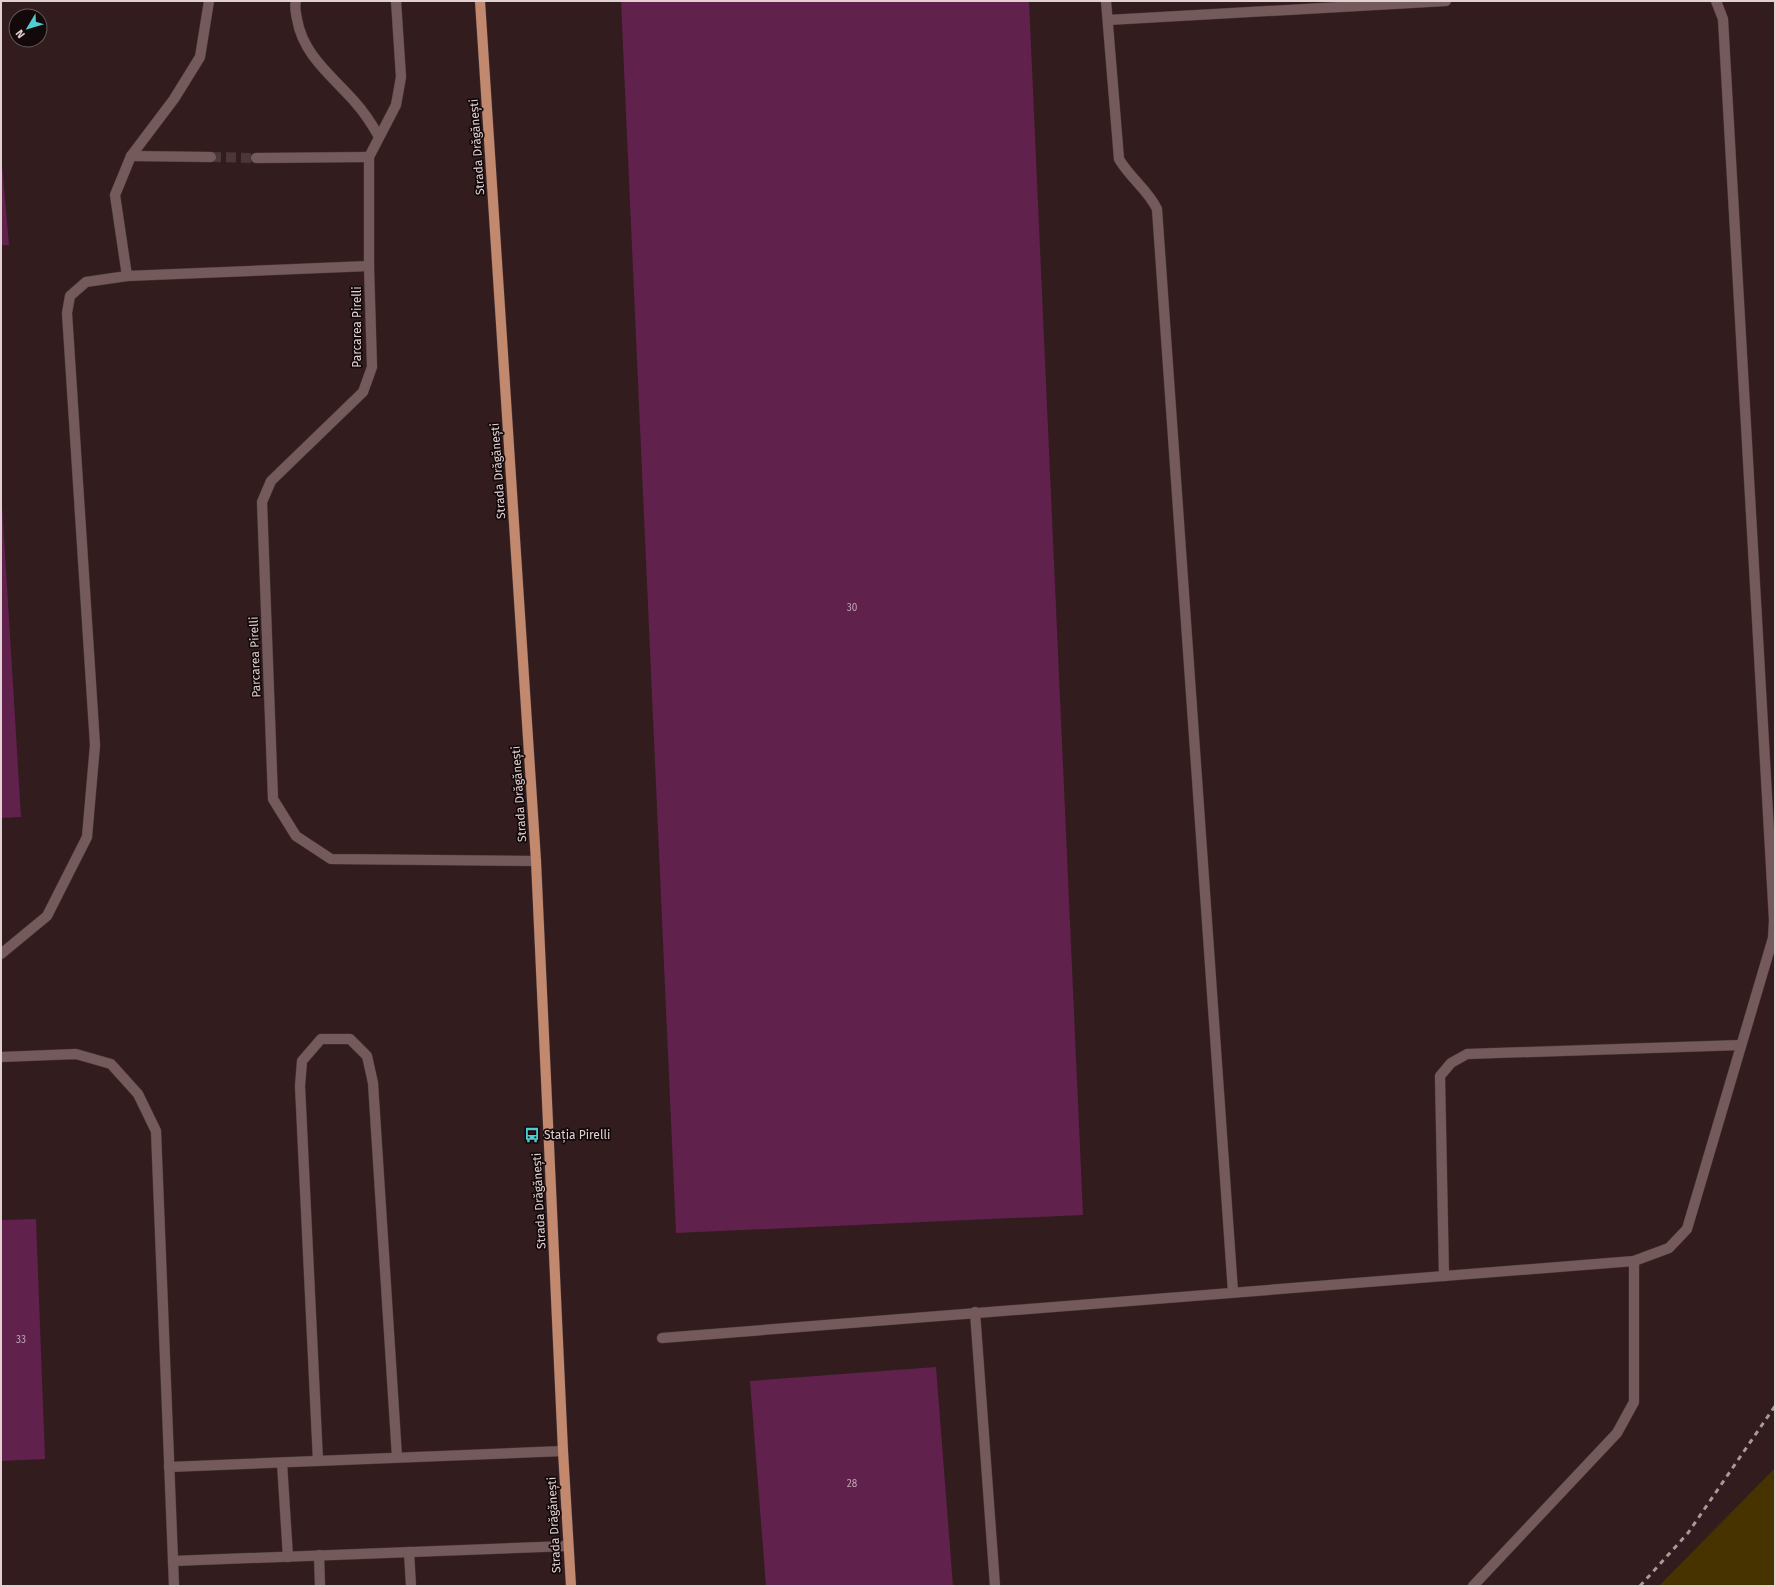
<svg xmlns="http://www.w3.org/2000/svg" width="1776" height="1587" viewBox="0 0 1776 1587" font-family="'Fira Sans',sans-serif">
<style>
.green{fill:#463300}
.building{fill:#60214d}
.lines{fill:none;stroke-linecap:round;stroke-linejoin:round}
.minor-tunnel{stroke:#4c3738;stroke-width:10;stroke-dasharray:10 5;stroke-linecap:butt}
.minor-casing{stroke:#493738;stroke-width:11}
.major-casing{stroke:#493738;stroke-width:11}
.minor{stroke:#745a5b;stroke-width:10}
.major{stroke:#c2896f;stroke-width:10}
.rail{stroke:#ab9a9b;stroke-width:3;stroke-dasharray:5 5;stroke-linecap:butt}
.labels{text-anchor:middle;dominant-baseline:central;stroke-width:3.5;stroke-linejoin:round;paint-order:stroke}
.number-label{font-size:10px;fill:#c1a5b1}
.street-label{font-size:12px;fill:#e1d1d2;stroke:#13090a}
.poi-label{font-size:12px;fill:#e1d1d2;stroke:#13090a;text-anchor:start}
</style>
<rect width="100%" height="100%" fill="#321c1d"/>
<path class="green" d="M1775,1468V1586H1659Z"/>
<g class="building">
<path d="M621,1H1029L1083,1215L676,1233Z"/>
<path d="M1,153L9,245H1Z"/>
<path d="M1,487L21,817L1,818Z"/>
<path d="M36,1219L45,1459L1,1461V1220Z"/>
<path d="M936,1367L953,1586H766L750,1381Z"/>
</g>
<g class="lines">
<path class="minor-tunnel" d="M211,157L256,158"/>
<g class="minor-casing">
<g id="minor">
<path d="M209,1L200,57L174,99L131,156L115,195L127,276L369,266"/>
<path d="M296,1C294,7 296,13 297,19C303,55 332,76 354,101C364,112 372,124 379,137"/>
<path d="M396,1L401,77L396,105L369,157V266L372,367L363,392L271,481L262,502L273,799L296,836L331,859L536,861"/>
<path d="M1106,1L1119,159C1130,178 1148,190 1157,209L1233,1292"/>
<path d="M1108,20L1446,1"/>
<path d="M131,156L211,157"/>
<path d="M256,158L369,157"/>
<path d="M1,954L47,916L87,837L95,745L67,313L70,296L86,282L127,276"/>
<path d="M1,1057L76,1054L111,1064L138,1094L156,1131L174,1586"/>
<path d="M1444,1276L1440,1076L1451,1063L1467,1054L1741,1045"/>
<path d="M975,1312L995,1586"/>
<path d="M662,1338L1634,1261L1669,1248L1687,1229L1773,938L1774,920L1723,19L1716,1"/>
<path d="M318,1461L300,1086L302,1061L321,1039H350L367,1056L373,1083L397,1457"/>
<path d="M282,1463L288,1557"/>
<path d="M169,1467L563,1451"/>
<path d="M409,1552L411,1586"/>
<path d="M319,1555L320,1586"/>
<path d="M173,1561L568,1546"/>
<path d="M1473,1586L1617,1433L1634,1402V1261"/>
</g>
</g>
<g class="major-casing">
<path id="major" d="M480,1L536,861L563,1451L571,1586"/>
</g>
<use href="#minor" class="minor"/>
<use href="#major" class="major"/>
<path class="rail" d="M1640,1586L1688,1533L1775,1406"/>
</g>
<defs>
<g id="bus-bare" transform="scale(1.2)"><path d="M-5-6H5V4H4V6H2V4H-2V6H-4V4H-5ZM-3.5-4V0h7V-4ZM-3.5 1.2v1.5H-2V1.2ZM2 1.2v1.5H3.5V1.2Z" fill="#51ccd4" stroke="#13090a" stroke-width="2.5" paint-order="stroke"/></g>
</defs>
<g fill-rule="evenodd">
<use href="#bus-bare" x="532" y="1135"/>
</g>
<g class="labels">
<g class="number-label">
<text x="852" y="608">30</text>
<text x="21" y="1340">33</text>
<text x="852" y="1484">28</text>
</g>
<g class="street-label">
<text transform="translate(477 147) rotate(-94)">Strada Drăgănești</text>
<text transform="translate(357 327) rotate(-90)">Parcarea Pirelli</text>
<text transform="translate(498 471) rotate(-94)">Strada Drăgănești</text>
<text transform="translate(255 657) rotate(-92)">Parcarea Pirelli</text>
<text transform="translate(519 794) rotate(-94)">Strada Drăgănești</text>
<text transform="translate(539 1201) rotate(-93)">Strada Drăgănești</text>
<text transform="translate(554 1525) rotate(-93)">Strada Drăgănești</text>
</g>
<g class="poi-label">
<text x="544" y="1135">Stația Pirelli</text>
</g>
</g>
<rect width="1776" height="1587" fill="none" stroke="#e1d1d2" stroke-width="4"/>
<g transform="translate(28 28) rotate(232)"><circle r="19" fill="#13090a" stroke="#65595a"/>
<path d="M0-3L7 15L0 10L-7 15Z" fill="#51ccd4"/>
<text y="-6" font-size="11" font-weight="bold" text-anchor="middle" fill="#e1d1d2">N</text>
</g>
</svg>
